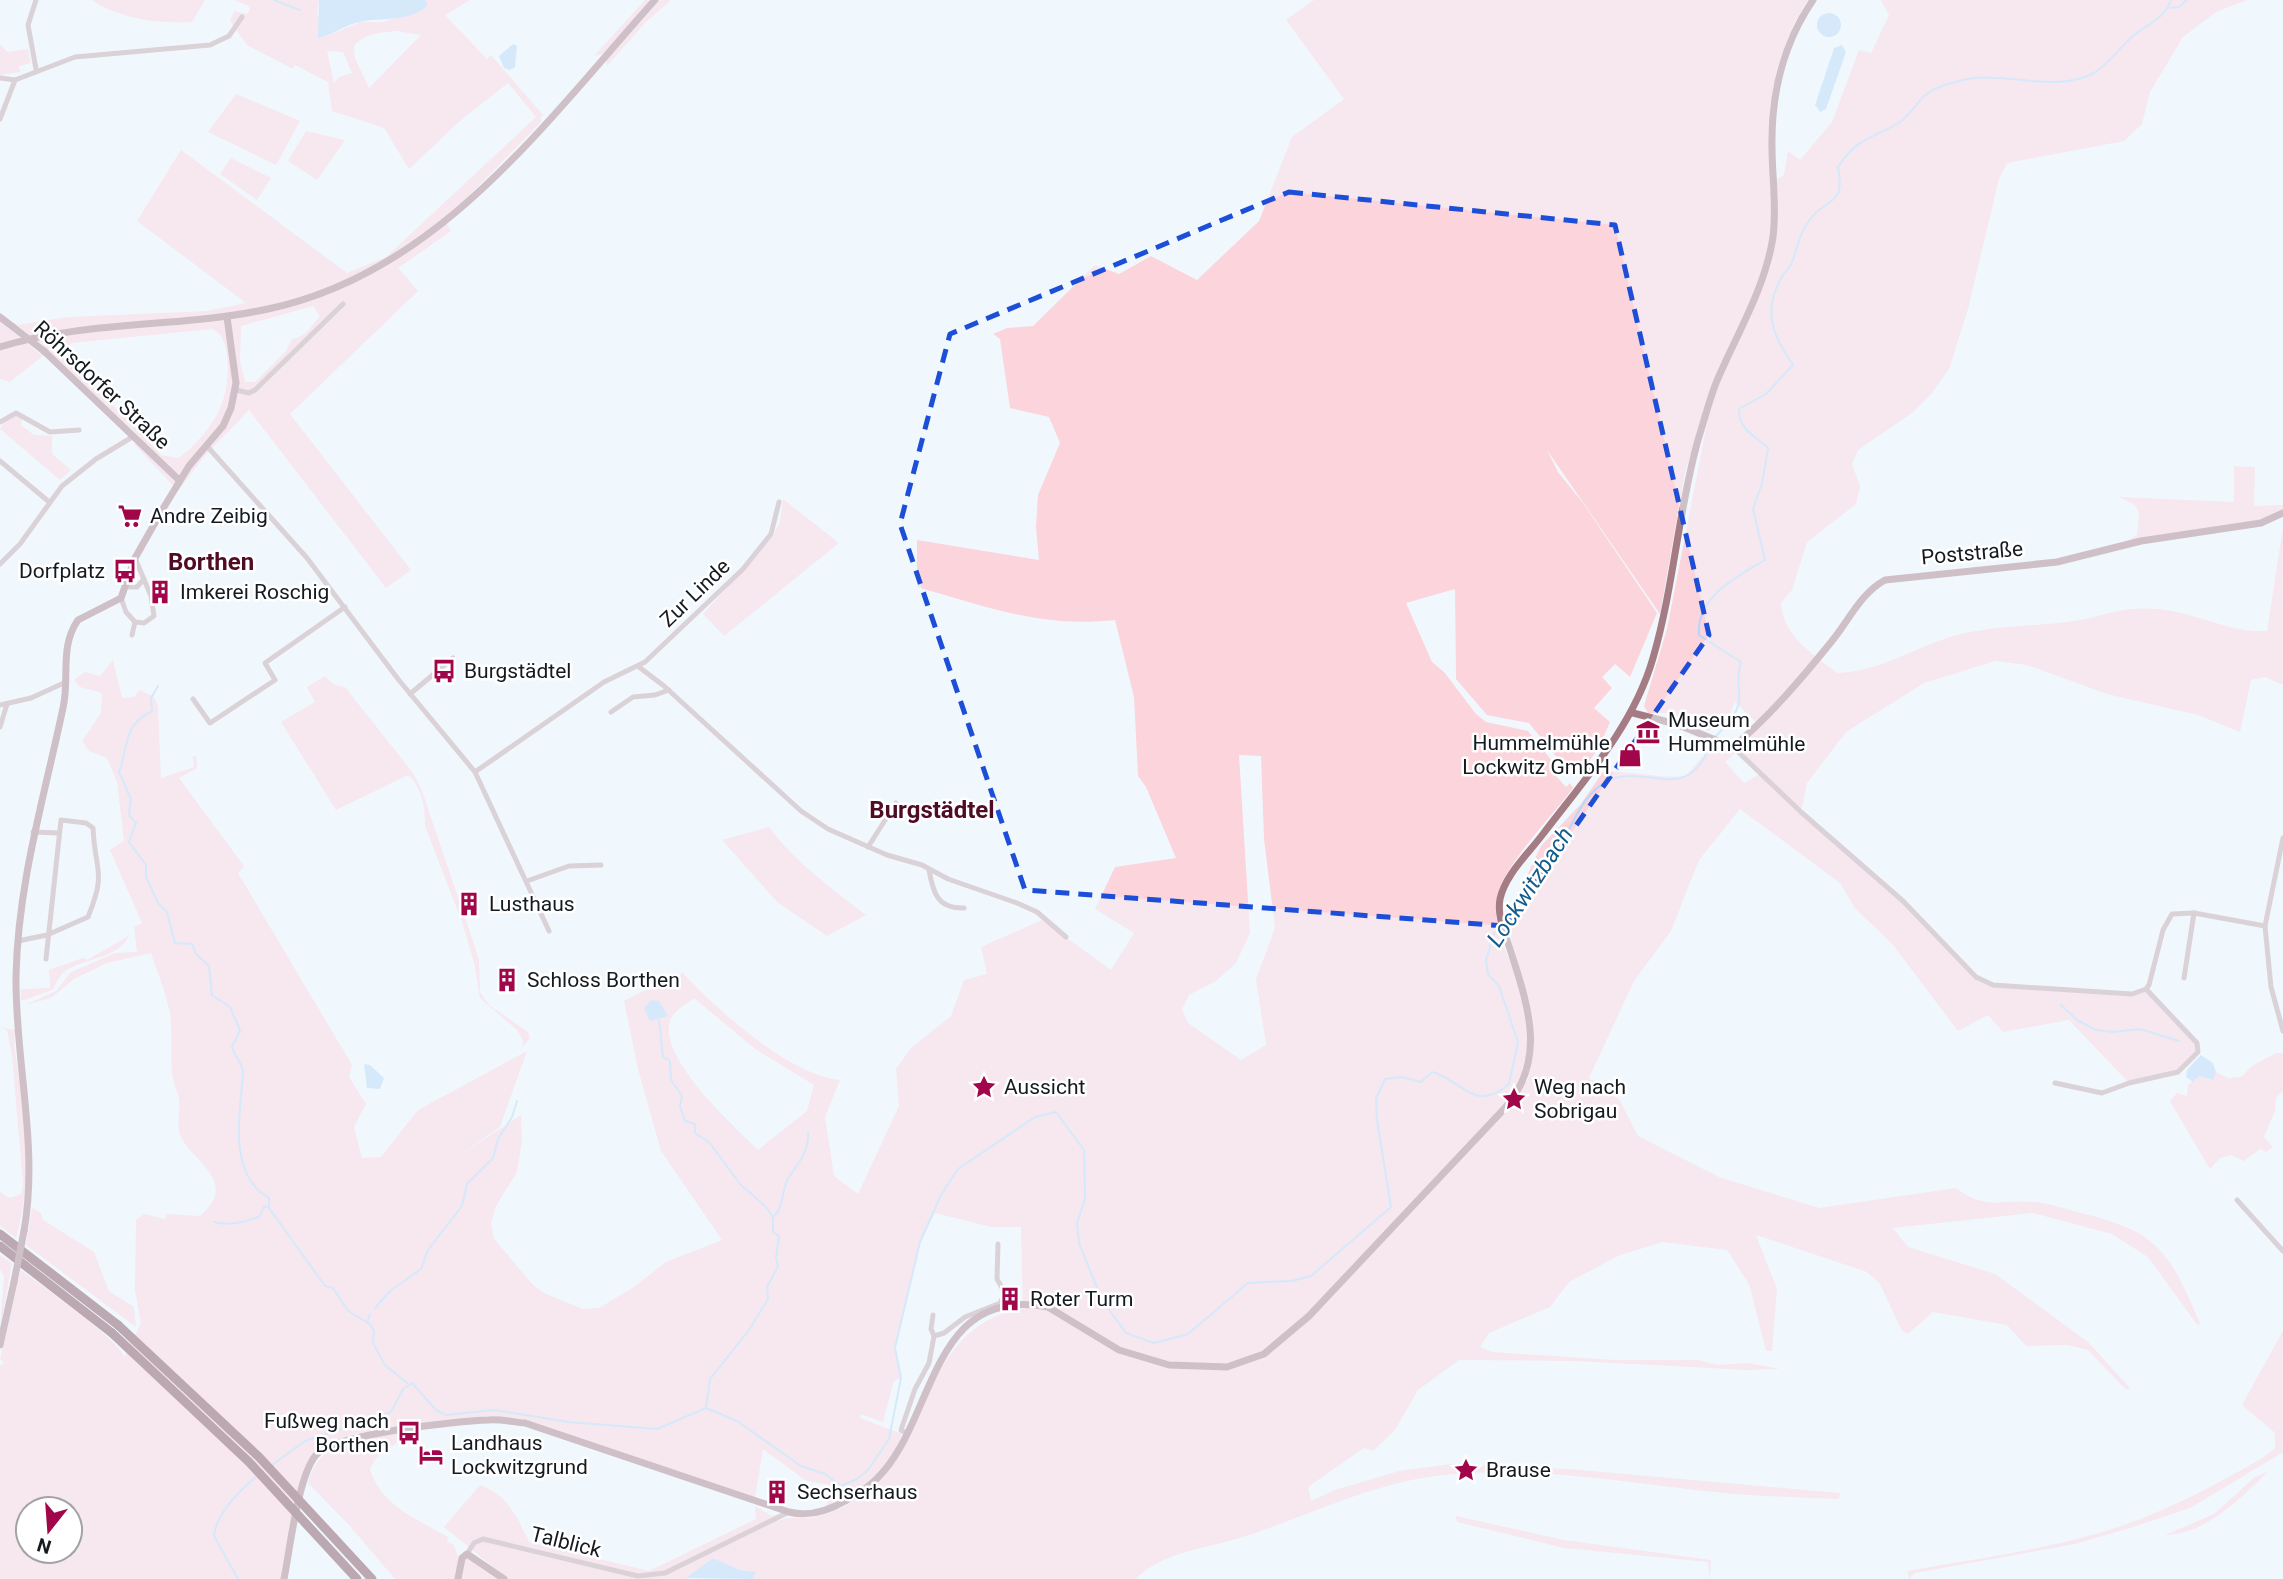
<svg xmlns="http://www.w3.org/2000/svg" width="2283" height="1579" viewBox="0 0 2283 1579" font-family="Roboto,sans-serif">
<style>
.green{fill:#fcd4dc;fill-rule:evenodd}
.water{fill:#b3d8f9}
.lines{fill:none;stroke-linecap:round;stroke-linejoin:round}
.stream{stroke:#b3d8f9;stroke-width:2}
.street{stroke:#c0a4aa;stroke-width:5}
.secondary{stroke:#a57c84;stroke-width:7}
.highway{stroke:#7d4754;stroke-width:9}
.secondary-bridge{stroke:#a57c84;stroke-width:7}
.highway-bridge{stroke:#7d4754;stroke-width:9}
.marked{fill:none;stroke:#1d4ed8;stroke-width:5;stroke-dasharray:14 9;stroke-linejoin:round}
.labels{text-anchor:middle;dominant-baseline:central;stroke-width:5;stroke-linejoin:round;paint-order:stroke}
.street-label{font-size:21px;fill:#141a1f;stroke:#fff}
.poi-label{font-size:21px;fill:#141a1f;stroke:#fff;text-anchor:start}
.water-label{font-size:23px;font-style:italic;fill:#125b8d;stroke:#fff}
.quarter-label{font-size:24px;font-weight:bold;fill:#500c24;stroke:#fff}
</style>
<rect width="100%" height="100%" fill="#f0f8fe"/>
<g class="green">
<path d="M92,0H205L192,22C158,24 120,19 92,0Z"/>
<path d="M234,0H319L317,13L327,36L360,22H384L428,5L425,0H470L445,15L487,59L491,55L543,115L540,118L542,121L445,220L451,231L398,268L418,291L290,414L411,570L386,588L249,410L203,458L178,491L134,444L142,439L49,351L10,382L0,379V322L40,354L47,348L17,325L68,317L207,311L246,303L137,221L181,150L347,273L386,257L536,117L508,83L461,120L409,169L384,128L332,111L328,82L295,65L293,69L247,45L230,21L234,11L247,14L250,9L249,6ZM396,31L421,35L369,88L355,58L354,46C365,33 379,33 396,31ZM327,51L343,52L352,73L339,77L334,83ZM313,306L320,316C312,325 305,338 292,339L286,351L255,382H245L240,361L241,326ZM212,329C222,333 226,345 227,356C232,400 213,431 179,458L161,455L126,417L74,371L68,350L71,343Z"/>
<path d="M645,0H651L603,54L594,56Z"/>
<path d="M660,0H671L646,22L607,66L606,60Z"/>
<path d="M1314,0H1808C1773,53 1763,118 1774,181L1784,175L1788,151L1800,160L1832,122L1859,50L1871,53L1889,15L1881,0H2247L2216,12L2183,37L2150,92L2142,124L2124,141L2007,163L1999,179L1968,309L1949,369L1932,393L1912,413L1858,450L1852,464L1860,486L1856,504L1807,542L1792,590L1781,603C1784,638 1812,653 1837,673C1878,672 1914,648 1953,636C1995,625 2038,627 2080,620C2098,617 2115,610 2132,609C2187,604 2220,633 2267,631L2283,527V685L2265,677L2251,680L2240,732L2198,715L2107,694L2027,665L1995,661L1924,683L1846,732L1807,783L1801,812L1903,901L1976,978L1993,985L2132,994L2146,989L2198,1048L2178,1072L2129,1083L2069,1020L2003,1032L1988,1015L1958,1031L1893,945L1855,908L1840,883L1740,809L1699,860L1671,931L1634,981L1589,1078L1619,1099L1638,1136L1719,1177L1819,1208L1956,1188C1986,1211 2000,1199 2033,1202C2049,1203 2066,1209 2081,1213C2160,1232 2169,1252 2200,1323L2198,1326L2148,1257L2112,1234L2033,1213L1893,1228L1908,1247L1995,1274L2088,1342L2130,1388L2126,1390L2088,1350L2068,1345L2026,1346L2007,1325L1933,1312L1908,1334L1902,1331L1880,1284L1867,1272L1756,1235L1777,1289L1772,1351H1766L1749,1284L1727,1250L1663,1242L1620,1255L1569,1282L1550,1307L1489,1333L1480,1347L1492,1352L1615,1360H1698L1718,1365L1748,1363L1780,1369L1746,1370L1576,1361L1459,1360L1418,1390L1395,1430L1373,1451L1364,1448L1308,1487L1311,1501L1335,1490L1399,1471L1451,1464L1569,1469L1840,1493L1839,1499C1790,1497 1743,1496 1695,1490C1609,1480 1522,1465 1436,1476C1369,1484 1306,1517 1243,1537C1209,1548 1160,1552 1136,1579H752L755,1572L740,1570L713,1558L687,1579H508L444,1527L480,1485C508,1495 517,1517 529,1542L649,1571L756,1519L755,1506L772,1516L781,1513L778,1521C791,1516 802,1519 815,1517C829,1514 847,1506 859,1498C931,1446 922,1324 1023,1309L1021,1227H991L935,1213L920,1242L895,1348L901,1378L894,1381L883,1422L861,1414L860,1418L902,1434C889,1470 860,1492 827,1507L829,1485L805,1480L763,1449L755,1498L525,1420L491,1416L354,1434L323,1444L314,1452L281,1579H0V1366L4,1362L0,1359L21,1270C42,1286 121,1341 124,1357L141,1323L135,1290L136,1220L144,1214L165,1219L167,1214L200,1216C243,1179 185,1159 179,1131C177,1121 181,1110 179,1099C178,1092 174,1086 173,1079C169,1056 174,1032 169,1009C165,990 157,971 151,953L107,963L74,979L51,998L25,1005L56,991L71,972L115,953L137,952L134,927L142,923L110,850L124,841L117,782L107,758L89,751L82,741L101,713L102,693L80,687L74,680L85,672L100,676L113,660L122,698L134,697L140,690L154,697L158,706L161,778L194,767L193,756H196L197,768L179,778L244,866L238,873L352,1065L349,1077L366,1104L354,1127L362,1158L381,1157L418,1110L527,1051L500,1127L451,1161L521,1115L522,1141L517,1172L496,1206L491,1223L494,1239L534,1286L546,1294L583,1309L599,1308L634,1287L666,1262L722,1240L661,1151L638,1069L624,1001L643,991L676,985L682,972C716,1009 789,1075 840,1080L825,1117L834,1176L858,1194L899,1106L896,1069L911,1048L951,1016L964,980L987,974L981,947L1042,920L1111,970L1134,933L1095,909L1115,867L1176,858L1146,787L1138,776L1134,697L1115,620C1040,628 988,607 917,587V540L1039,560L1036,527L1038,495L1060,443L1049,417L1010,408L1000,339L993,334L1007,328L1033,326L1095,265L1119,274L1151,256L1197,280L1259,221L1292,137L1344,99L1286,20ZM1704,408H1710L1667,629L1644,706L1648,713H1671L1708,731L1728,719L1735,702L1758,724L1733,747L1762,773L1744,783L1725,762L1735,753L1709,741L1705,754L1686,776C1658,779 1631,770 1603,772L1580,805L1541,846L1523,884L1517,913L1508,921C1517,981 1548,1019 1527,1082L1522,1077C1528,1054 1529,1031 1525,1008C1520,975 1487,926 1498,893C1510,858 1550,819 1573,788L1570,783L1566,787L1556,776L1560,771L1528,731L1486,722L1476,714L1444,672L1432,662L1406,603L1455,589L1456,679L1487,715L1529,723L1572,776L1579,775L1598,749L1610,722L1594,708L1612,688L1602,677L1615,664L1630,677L1657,613L1583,503L1558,472L1547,450L1660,614L1685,473ZM1239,755L1261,756L1264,839L1275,928L1256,979L1266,1045L1241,1060L1188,1023L1182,1009L1189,995L1216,981L1236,963L1250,933ZM694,998L755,1049L814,1085L807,1111L758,1150C735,1127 649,1051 673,1015C677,1009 688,1003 694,998ZM28,1509H70V1551H28Z"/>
<path d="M0,44L7,52L28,49L31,63L19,66L20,72L0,75Z"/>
<path d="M236,94L300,121L276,165L208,132Z"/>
<path d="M306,131L345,140L317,180L288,161Z"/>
<path d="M231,158L271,178L257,200L220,174Z"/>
<path d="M17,416L22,419L21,425L34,435L52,436V454L71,470L60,480L0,429L7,418Z"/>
<path d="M2234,466L2255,467L2254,506L2283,505V513L2261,523L2119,546L2137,535L2139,513L2135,505L2119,497L2234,502Z"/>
<path d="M783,499L839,543L724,636L703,614L773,536L780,522Z"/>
<path d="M325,676L335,685L345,687L413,773L421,788L479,959L480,992L489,1005L528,1032L530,1038L522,1047L523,1041L517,1030L480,998L475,966L462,922L425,826C425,807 423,789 408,775L336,810L281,722L315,702L307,687Z"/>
<path d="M769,827C796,863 831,888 866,915L827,936L777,902L722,840Z"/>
<path d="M130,931C125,958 84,958 65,971C59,976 56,985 52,990L21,1001V989L50,988L49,970L83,958L87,960L127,937Z"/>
<path d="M0,1027L15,1030L14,1043C23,1110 35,1172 16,1238L0,1226V1192L10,1198L21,1194L23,1184L12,1055L7,1030Z"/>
<path d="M2276,1053H2283V1091L2276,1097L2275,1111L2264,1137L2273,1147L2266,1152L2260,1149L2244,1161L2231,1155L2220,1158L2210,1169L2170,1101L2177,1093L2187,1096L2188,1085L2199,1076L2212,1080L2216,1072L2228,1078L2241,1077L2252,1066Z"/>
<path d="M32,1208L41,1213L43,1220L94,1252L109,1291L134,1307L136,1327L26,1245Z"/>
<path d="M0,1255L12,1263L0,1331L4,1276L0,1269Z"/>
<path d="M2283,1331V1452L2275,1457L2190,1508L2133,1527L2075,1544L1915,1573L1909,1579L1907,1571C1979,1558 2054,1549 2124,1525C2173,1508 2219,1483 2264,1457L2275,1448V1433L2242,1405Z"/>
<path d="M401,1433L399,1442C386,1450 376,1454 370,1469C381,1506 417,1519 448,1537L447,1542L454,1545L458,1557L456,1579H395L350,1526L308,1483C321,1436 361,1439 401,1433Z"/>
<path d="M2269,1471C2240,1498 2207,1534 2165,1535L2214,1514L2255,1477Z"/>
<path d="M1456,1516L1564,1540L1711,1560L1710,1579L1708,1562L1564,1548L1457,1522Z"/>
<path d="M469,1558L500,1579H460L463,1560Z"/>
</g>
<g class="water">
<path d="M319,0H425L428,5C409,23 382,17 359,22C345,25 333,35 318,38Z"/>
<circle cx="1829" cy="25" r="12"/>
<path d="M513,44L517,46L515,67L510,70L504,68L499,56Z"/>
<path d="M1842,45L1846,52L1826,109L1820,112L1815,105L1834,48Z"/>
<path d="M651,1000L659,1001L668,1016L650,1021L644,1008Z"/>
<path d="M2201,1055L2213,1063L2216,1072L2213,1080L2199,1076L2193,1082L2186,1077L2187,1070Z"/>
<path d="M364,1064L370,1065L384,1078L380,1089L367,1088Z"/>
<path d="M713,1558L740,1570L756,1572L752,1579L686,1578Z"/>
</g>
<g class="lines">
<g class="stream">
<path d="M274,0L300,10"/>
<path d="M2170,8L2179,7L2187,0"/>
<path d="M158,686L151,698L152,711C122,726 129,746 119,772L131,799L129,815L136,823L129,842L146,865V877L158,903L167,912L175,943L192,944L196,954L209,966L212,995L230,1007L240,1030L232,1047C234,1055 243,1065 243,1072C241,1111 226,1174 269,1198V1208L325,1286L333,1288L348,1311L370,1324L374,1331L373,1343L385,1365L407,1383"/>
<path d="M1714,738C1724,728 1737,716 1739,701C1740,687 1736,677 1741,662L1699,635C1696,596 1737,577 1765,560L1753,509L1762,484L1768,448C1755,436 1738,429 1739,409L1766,394L1793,365C1773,336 1763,313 1780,280C1783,274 1789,269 1792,262C1798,248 1798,236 1808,222C1826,196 1846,208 1838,167C1856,139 1870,139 1897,124C1910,117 1916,102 1927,94C1933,89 1944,85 1952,83C1998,66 2050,96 2094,73C2109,64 2120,47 2133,36C2148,24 2164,19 2171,0"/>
<path d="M1505,927C1528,913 1518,898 1529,881C1536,871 1547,863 1555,853C1570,833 1576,807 1596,789C1638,751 1686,815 1711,742"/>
<path d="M2061,1005L2077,1020L2096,1030L2113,1032L2140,1029L2179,1041"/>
<path d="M659,1020L663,1057L670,1061L671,1080L682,1096L680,1106L685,1121L695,1124V1133L709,1142L740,1184L766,1207L773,1217V1232L779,1236L776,1258L778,1266L767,1287L768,1299L749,1330L710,1379L706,1408"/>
<path d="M773,1217C785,1207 781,1189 789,1177C798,1164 810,1149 808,1132"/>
<path d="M214,1222C227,1226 248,1222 260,1216L264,1206L267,1207"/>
<path d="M375,1308L390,1291L421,1269L428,1250L462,1206L467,1184L493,1158L498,1139L512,1117L517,1101"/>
<path d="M367,1323L370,1314"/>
<path d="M272,1465L305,1441L391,1412L403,1389L412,1383L436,1410L446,1415L494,1410L569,1422L657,1429L706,1408L737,1421L801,1466L825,1474L841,1486L857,1479L868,1470L889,1439L901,1378L895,1348L920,1242L941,1195L958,1169L1035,1117L1056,1112L1084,1150L1085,1199L1077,1223L1079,1243L1102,1300L1126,1333L1154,1343L1188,1334L1248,1283L1292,1281L1311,1276L1391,1207L1377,1120L1376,1099L1385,1079L1402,1077L1421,1082L1432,1072C1462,1080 1475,1114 1509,1084L1518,1042L1499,986L1488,974L1486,960L1494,933L1500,930"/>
<path d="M238,1579L214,1536C217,1512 239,1491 256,1477"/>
</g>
<g class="street">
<path d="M36,0L28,25L36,69"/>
<path d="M0,78L15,80"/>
<path d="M15,80L75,57L210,45L229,36L242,17"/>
<path d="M0,119L15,80"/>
<path d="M236,390L249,393L255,390L343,304"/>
<path d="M0,422L16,413L50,432L79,430"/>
<path d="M206,445L307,558L398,679L475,772L549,931"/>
<path d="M0,461L48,501"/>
<path d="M0,564L20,544L62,486L96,459L134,436"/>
<path d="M126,587H137L144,579"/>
<path d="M121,598L126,612L135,622L144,623L154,616L151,596L135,558"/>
<path d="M132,635L135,622"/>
<path d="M639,667L664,686L801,811L828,829L887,855L922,865L948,879L1017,903L1037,912L1066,937"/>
<path d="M410,694L453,658"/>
<path d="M193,699L210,723L275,680L265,663L345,607"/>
<path d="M0,705L31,698L66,682"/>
<path d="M611,712L633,697L655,695L669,690"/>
<path d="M0,727L7,704"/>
<path d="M1733,747L1801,812L1903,901L1976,977L1993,985L2132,994L2146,989L2149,985L2163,930L2172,914L2194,913L2265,926"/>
<path d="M475,772L604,682L645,662L743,569L771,534L779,502"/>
<path d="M33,832L59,833"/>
<path d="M2283,838L2265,926L2271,987L2283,1031"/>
<path d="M868,847L896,803"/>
<path d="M929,870C933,892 937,909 964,908"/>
<path d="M527,881L569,866L601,865"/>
<path d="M18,941L47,935L88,917C107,870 95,873 93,828L86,823L61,820L46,959"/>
<path d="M2184,978L2194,913"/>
<path d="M2055,1083L2102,1093L2129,1083L2178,1072L2198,1052L2197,1043L2146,989"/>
<path d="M2237,1200L2283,1251"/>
<path d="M998,1244L997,1279L1005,1293"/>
<path d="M933,1315L931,1329L934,1336"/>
<path d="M906,1433L901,1430L915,1389L929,1363L934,1336L944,1333L965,1317L1000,1303L1005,1293H1013L1016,1306"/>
<path d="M467,1554L474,1543L483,1539L638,1576L665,1573L789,1512"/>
</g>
<g class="secondary">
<path d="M0,317L13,327"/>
<path d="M0,347C87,320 179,328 268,309C439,273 545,122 655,0"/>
<path d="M44,351L179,480"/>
<path d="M1633,713L1676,724L1733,747C1770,716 1802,678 1832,641C1849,620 1861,593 1885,580L2057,562L2141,541L2261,523L2283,513"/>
<path d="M24,1231C39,1146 15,1062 16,976C18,883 44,798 63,708C70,679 59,647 78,620L121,598L135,558L164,507L189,466L223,426L231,408L236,383L227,317"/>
<path d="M0,1345L14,1282"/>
<path d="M284,1579C290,1549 298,1476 316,1455C333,1434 457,1421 488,1420C500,1419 513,1422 525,1423L789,1512C809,1517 828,1511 845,1501C859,1494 873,1484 883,1472C936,1411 933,1285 1048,1307L1119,1350L1169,1365L1227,1367L1264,1354L1309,1316L1504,1109C1549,1059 1527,1003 1509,946C1504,931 1497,915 1500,899C1505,875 1528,854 1543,834C1585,779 1634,725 1653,658C1674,586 1678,511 1698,440C1704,421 1709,401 1716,383C1736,335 1765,289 1773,237C1777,207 1772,177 1772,147C1771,94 1783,44 1813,0"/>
<path d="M458,1579L462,1558L467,1554L504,1579"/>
</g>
<g class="highway">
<path d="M0,1234L118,1325"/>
<path d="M0,1246L112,1333"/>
</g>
<g class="secondary-bridge">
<path d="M13,327L44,351"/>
<path d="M14,1282L24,1231"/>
</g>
<g class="highway-bridge">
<path d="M118,1325L259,1457L372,1579"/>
<path d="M112,1333L249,1462L357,1579"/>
</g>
</g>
<path d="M0 0H2283V1579H0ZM1289,192L1615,225L1709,635L1506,926L1025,890L900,524L950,334Z" fill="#f0f8fe" fill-opacity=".55" fill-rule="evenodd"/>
<path class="marked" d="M1289,192L1615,225L1709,635L1506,926L1025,890L900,524L950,334Z"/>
<defs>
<g id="supermarket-bare" transform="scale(1.89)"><path d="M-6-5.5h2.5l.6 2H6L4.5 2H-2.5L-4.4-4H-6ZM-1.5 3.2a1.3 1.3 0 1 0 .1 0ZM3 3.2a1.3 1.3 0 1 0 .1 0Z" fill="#a00649" stroke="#fff" stroke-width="2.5" paint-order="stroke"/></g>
<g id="bus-bare" transform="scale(1.89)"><path d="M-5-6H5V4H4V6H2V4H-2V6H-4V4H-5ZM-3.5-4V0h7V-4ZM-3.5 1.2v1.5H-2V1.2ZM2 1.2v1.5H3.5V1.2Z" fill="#a00649" stroke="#fff" stroke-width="2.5" paint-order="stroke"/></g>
<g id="building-bare" transform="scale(1.89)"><path d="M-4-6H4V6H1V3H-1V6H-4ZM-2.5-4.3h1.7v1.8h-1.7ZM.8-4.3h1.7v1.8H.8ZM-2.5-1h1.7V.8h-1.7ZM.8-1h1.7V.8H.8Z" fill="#a00649" stroke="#fff" stroke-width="2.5" paint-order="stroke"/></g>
<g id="museum-bare" transform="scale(1.89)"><path d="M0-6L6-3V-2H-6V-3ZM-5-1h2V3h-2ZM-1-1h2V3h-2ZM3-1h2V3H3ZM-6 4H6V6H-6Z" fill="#a00649" stroke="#fff" stroke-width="2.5" paint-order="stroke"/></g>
<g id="shop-bare" transform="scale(1.89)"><path d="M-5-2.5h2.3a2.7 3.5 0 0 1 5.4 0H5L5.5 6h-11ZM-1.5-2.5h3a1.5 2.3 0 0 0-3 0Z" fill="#a00649" stroke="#fff" stroke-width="2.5" paint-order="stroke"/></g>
<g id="sight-bare" transform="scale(1.89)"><path d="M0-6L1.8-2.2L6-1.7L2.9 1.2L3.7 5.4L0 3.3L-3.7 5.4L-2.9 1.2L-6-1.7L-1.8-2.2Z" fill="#a00649" stroke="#fff" stroke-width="2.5" paint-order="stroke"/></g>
<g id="hotel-bare" transform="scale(1.89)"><path d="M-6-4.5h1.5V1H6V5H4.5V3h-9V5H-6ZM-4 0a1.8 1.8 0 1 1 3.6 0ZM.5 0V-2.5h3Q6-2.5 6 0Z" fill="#a00649" stroke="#fff" stroke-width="2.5" paint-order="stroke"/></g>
</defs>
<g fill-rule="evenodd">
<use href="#supermarket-bare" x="130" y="516"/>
<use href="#bus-bare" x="125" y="571"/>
<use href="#building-bare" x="160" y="592"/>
<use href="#bus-bare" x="444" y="671"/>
<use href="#museum-bare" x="1648" y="732"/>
<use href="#shop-bare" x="1630" y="755"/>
<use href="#building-bare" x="469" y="904"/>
<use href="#building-bare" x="507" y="980"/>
<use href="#sight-bare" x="984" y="1087"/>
<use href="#sight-bare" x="1514" y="1099"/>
<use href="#building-bare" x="1010" y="1299"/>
<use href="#bus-bare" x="409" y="1433"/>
<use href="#hotel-bare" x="431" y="1455"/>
<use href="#sight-bare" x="1466" y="1470"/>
<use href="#building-bare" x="777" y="1492"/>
</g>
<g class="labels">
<g class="street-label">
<text transform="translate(102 385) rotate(43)">Röhrsdorfer Straße</text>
<text transform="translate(1972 553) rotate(-5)">Poststraße</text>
<text transform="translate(695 593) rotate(-44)">Zur Linde</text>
<text transform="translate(566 1542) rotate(14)">Talblick</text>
</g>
<g class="poi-label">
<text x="150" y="516">Andre Zeibig</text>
<text x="105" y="571" text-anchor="end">Dorfplatz</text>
<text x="180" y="592">Imkerei Roschig</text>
<text x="464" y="671">Burgstädtel</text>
<text x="1668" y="720">Museum<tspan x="1668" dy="24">Hummelmühle</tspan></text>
<text x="1610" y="743" text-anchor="end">Hummelmühle<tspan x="1610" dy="24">Lockwitz GmbH</tspan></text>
<text x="489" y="904">Lusthaus</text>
<text x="527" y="980">Schloss Borthen</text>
<text x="1004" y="1087">Aussicht</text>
<text x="1534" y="1087">Weg nach<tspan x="1534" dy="24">Sobrigau</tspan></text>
<text x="1030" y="1299">Roter Turm</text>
<text x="389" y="1421" text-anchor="end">Fußweg nach<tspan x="389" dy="24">Borthen</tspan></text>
<text x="451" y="1443">Landhaus<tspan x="451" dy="24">Lockwitzgrund</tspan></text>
<text x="1486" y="1470">Brause</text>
<text x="797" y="1492">Sechserhaus</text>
</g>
<g class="water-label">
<text transform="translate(1530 887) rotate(-57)">Lockwitzbach</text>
</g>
<g class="quarter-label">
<text x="211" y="562">Borthen</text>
<text x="932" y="810">Burgstädtel</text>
</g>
</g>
<g transform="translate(49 1530) rotate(197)"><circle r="33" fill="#ffffff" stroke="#a1a3a5" stroke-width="2"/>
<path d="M0-5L12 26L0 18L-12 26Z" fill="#a00649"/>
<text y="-10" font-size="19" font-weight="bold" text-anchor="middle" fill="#141a1f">N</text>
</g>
</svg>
